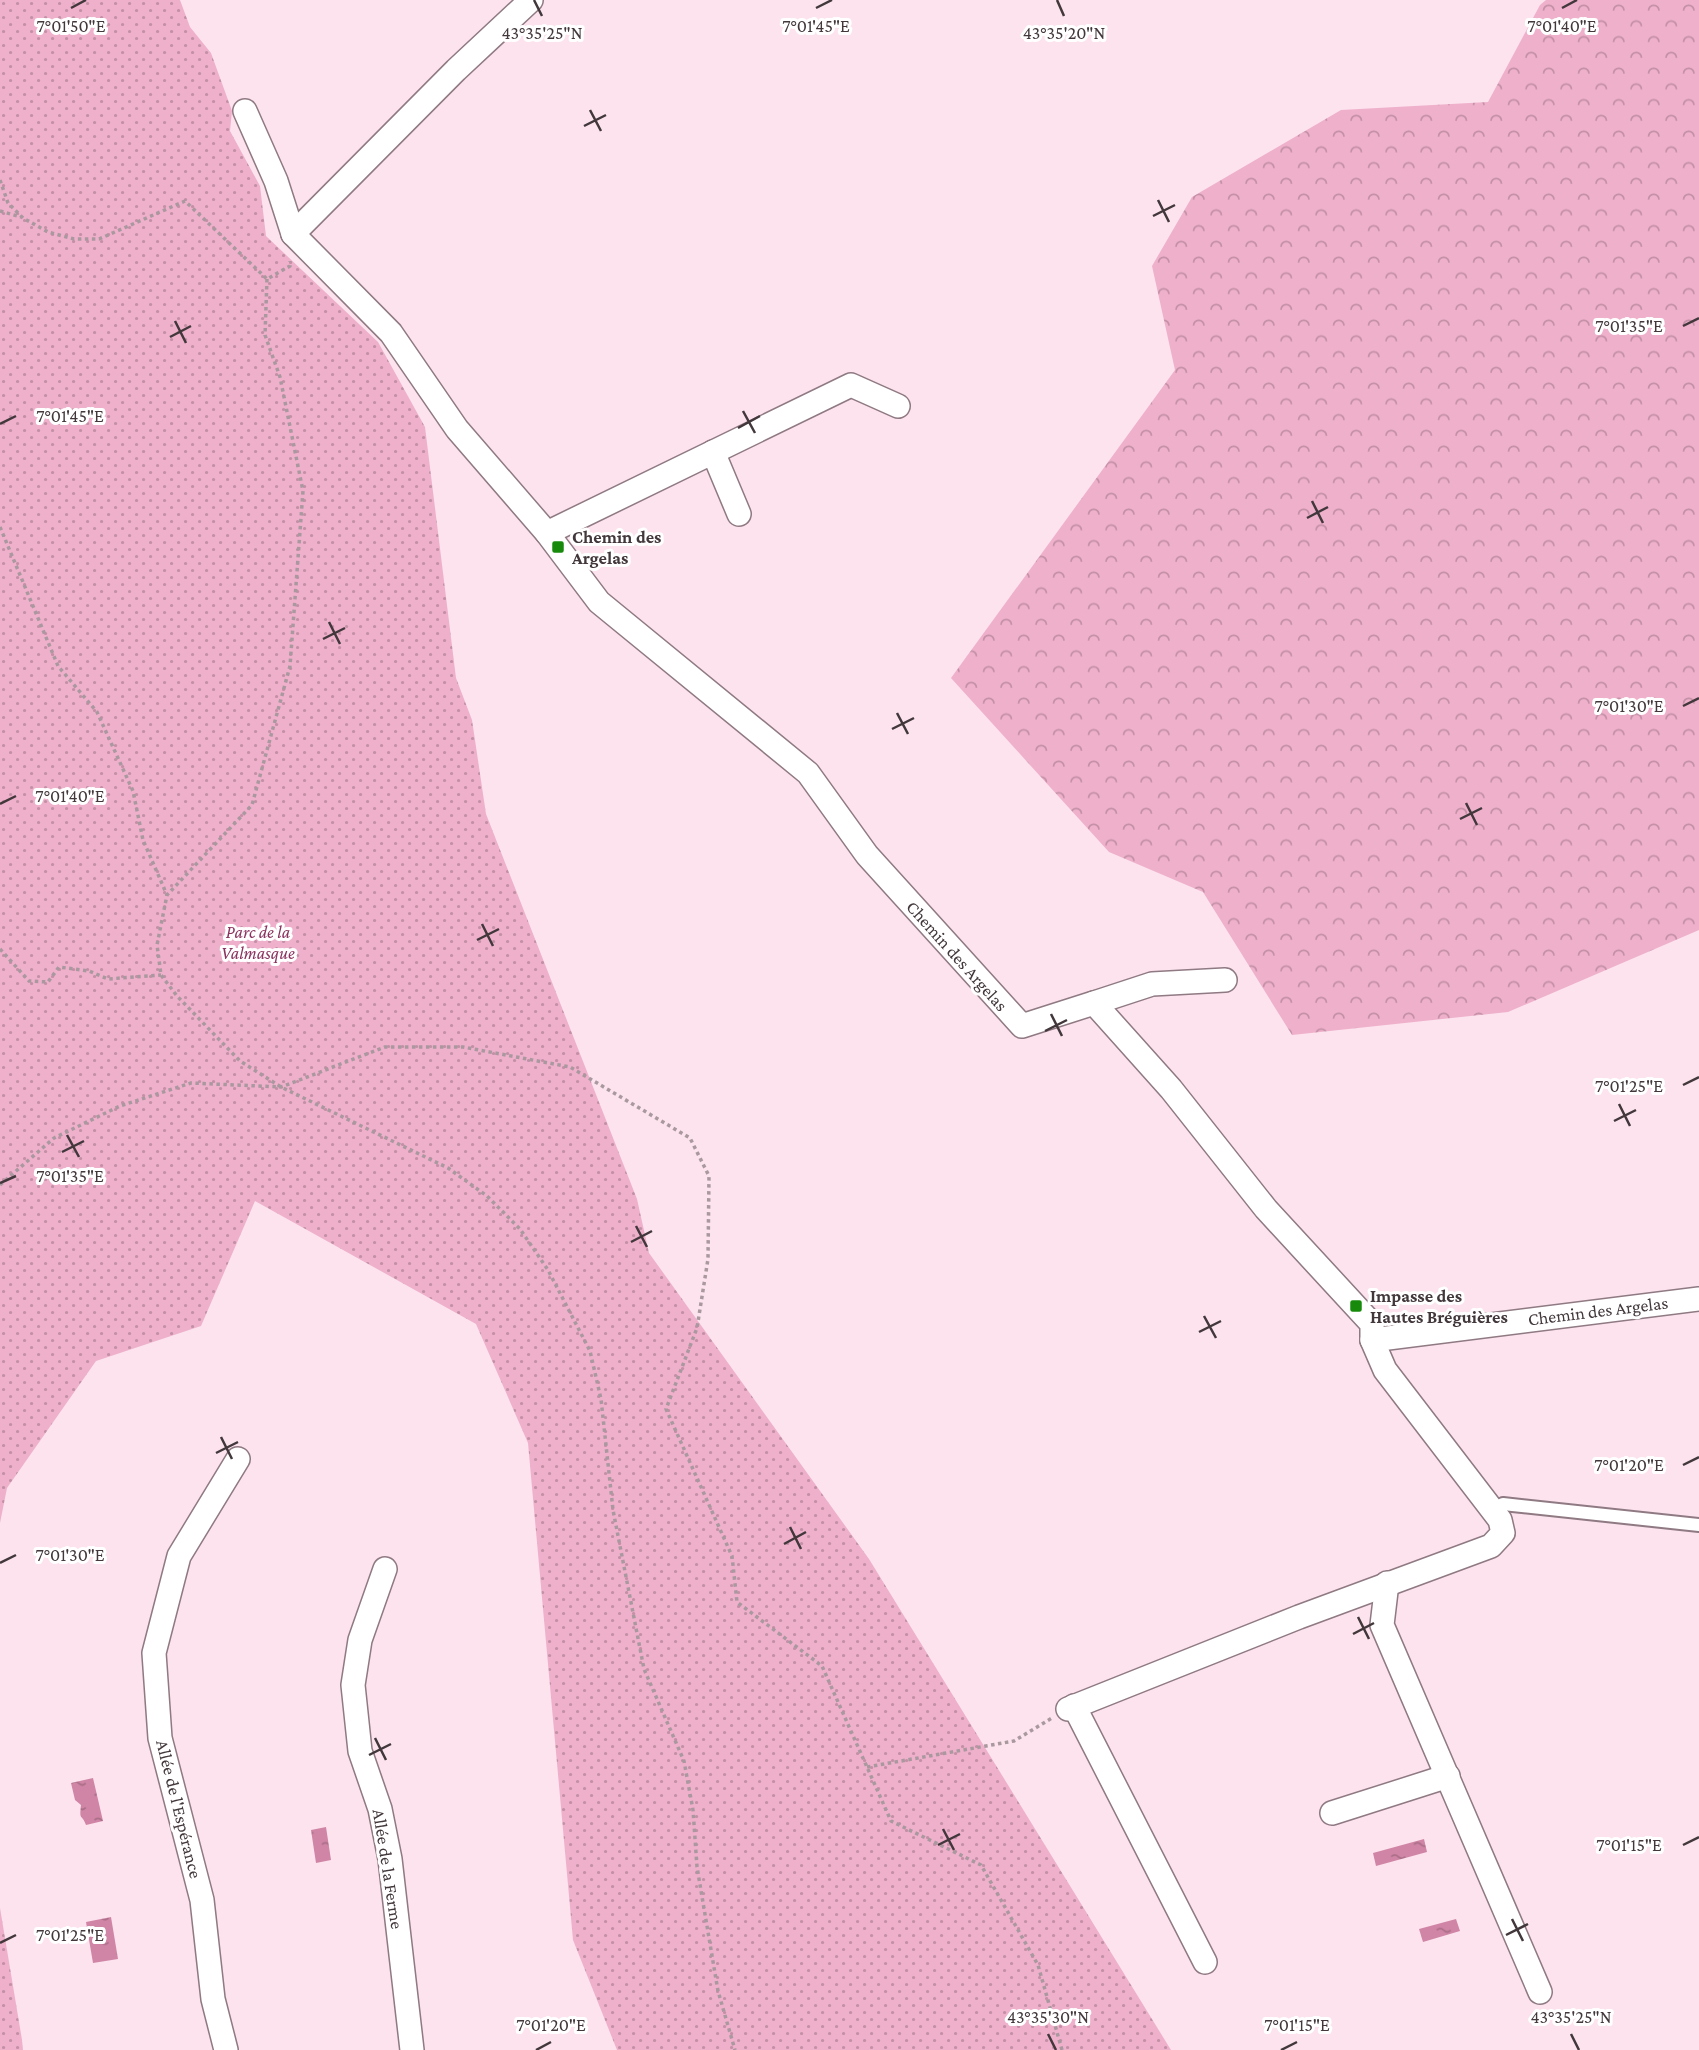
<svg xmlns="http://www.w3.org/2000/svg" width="1699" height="2050" viewBox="0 0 1699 2050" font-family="'Crimson Pro',serif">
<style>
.forest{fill:url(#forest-crowns)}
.park{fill:url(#park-dots)}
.water{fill:url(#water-ripples)}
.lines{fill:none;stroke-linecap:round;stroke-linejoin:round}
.service-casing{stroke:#8f7982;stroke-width:16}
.minor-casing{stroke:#8f7982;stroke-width:26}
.path{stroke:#aa989f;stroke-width:3.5;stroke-dasharray:3.5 3.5;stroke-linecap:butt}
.service{stroke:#fff;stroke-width:12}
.minor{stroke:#fff;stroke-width:23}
.ticks{fill:none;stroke:#42383c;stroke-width:2.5}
.poi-dot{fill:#178a0c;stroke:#fff;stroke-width:2.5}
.labels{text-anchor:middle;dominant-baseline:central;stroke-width:6;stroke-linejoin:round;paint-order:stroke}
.poi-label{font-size:18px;font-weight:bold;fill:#42383c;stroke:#fff;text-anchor:start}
.park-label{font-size:18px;font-style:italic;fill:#8a315e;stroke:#fff}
.street-label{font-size:18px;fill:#42383c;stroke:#fff}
.ticks-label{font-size:18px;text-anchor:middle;fill:#42383c;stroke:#fff;stroke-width:6;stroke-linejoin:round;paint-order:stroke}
</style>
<defs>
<pattern id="forest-crowns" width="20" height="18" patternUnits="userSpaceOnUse" patternTransform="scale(1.75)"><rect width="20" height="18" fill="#efb0cb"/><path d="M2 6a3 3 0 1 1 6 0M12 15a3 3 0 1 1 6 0" fill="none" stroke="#c390a6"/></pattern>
<pattern id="park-dots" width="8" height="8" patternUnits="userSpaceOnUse" patternTransform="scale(1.75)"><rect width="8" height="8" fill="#efb0cb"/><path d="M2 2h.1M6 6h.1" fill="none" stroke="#c390a6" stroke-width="1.8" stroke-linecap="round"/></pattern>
<pattern id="water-ripples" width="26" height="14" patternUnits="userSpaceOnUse" patternTransform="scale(1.75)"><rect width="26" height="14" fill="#d085a6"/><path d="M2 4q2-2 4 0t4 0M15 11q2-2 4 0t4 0" fill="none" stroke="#aa6e88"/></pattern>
</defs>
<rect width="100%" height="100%" fill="#fce3ed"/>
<path class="forest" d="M1546,0H1699V930L1508,1012L1292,1035L1203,892L1109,852L951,678L1175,370L1152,266L1192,197L1341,110L1488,102L1540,5Z"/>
<g class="park">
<path d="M0,0H180L190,27L211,53L232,111L230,131L260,186L266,236L378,342L425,427L456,678L472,720L486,814L637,1199L649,1253L869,1559L1171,2050H617L573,1940L528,1443L476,1324L255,1201L201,1326L96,1361L7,1488L0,1523Z"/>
<path d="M0,1908L22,2040L23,2050H0Z"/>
</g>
<g class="water">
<path d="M93,1778L103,1821L86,1825C82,1813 79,1822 81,1805L75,1800L71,1783Z"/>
<path d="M326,1827L331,1860L316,1863L311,1830Z"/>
<path d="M1424,1839L1427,1852L1376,1866L1373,1853Z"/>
<path d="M111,1917L118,1959L93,1963L86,1922Z"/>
<path d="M1456,1919L1460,1931L1423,1942L1419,1929Z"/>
</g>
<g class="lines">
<g class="service-casing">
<path id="service" d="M1493,1510L1503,1504L1699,1525"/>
</g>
<g class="minor-casing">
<g id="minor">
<path d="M531,0L456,70L293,234L391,333L457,429L547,533L599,602L808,773L867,855L1022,1026L1094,1003L1171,1089L1266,1209L1372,1324V1340L1699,1299"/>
<path d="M245,111L276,181L293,234"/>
<path d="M713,452L739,514"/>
<path d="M547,533L851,385L898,406"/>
<path d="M1094,1003L1152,984L1225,980"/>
<path d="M385,1569L360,1640L353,1685L360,1751L380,1809L390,1859L412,2050"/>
<path d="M1387,1583L1382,1625L1540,1992"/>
<path d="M1074,1706L1205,1962"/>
<path d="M1068,1709L1299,1617L1491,1546L1503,1533L1500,1520L1385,1370L1372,1340"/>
<path d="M1332,1813L1448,1776"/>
<path d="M226,2050L213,1999L202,1900L160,1738L154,1653L179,1556L238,1459"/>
</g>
</g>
<g class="path">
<path d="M0,180L8,203L23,218L48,232L74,239H99L185,201L267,279L290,266V261"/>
<path d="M0,211L21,217"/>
<path d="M267,279L265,335L280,377L303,491L290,666L252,805L167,895L157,945L161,975L177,996L240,1061L281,1087L448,1168L487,1196L520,1229L548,1270L590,1351L601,1399L613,1510L644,1669L684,1761L693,1810L697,1867L718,1991L735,2050"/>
<path d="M0,527L58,666L97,712L133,791L143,840L167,895"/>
<path d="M0,949L29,981L48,982L59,967L89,971L108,979L161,975"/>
<path d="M0,1185L54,1138L120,1106L191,1083L281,1087L385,1047H463L570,1067L690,1138L709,1176L708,1259L697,1328L666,1409L732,1556L737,1602L822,1666L891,1821L981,1865L1038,1965L1062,2050"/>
<path d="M867,1767L1014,1741L1052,1718"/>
</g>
<use href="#service" class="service"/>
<use href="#minor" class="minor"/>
</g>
<path class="ticks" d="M534,0L542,16M1057,0L1064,16M71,8L86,0M816,8L832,0M1562,8L1577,0M590,110L601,131M584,126L606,115M1158,200L1169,222M1153,216L1175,205M175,321L186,343M1683,326L1699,318M170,337L191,326M743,411L755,433M0,424L16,416M738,428L760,416M1312,501L1323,523M1307,518L1328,507M329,622L340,644M323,639L345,628M1683,706L1699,698M897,713L908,734M892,729L914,718M1466,803L1477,825M0,804L16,796M1460,819L1482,808M482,924L493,946M477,940L499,929M1051,1014L1062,1036M1045,1031L1067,1020M1683,1085L1699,1077M1619,1104L1630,1126M1614,1121L1636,1110M67,1135L79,1157M62,1152L84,1141M0,1183L16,1176M636,1226L647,1247M631,1242L652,1231M1204,1316L1216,1338M1199,1332L1221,1321M221,1437L232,1459M216,1453L238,1442M1683,1465L1699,1457M790,1527L801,1549M784,1544L806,1532M0,1563L16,1555M1358,1617L1369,1639M1353,1634L1374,1623M375,1738L386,1760M369,1755L391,1744M943,1829L954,1850M938,1845L960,1834M1683,1845L1699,1837M1512,1919L1523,1941M1506,1935L1528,1924M0,1943L16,1935M1048,2034L1056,2050M1571,2034L1579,2050M536,2050L551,2042M1281,2050L1297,2042"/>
<g class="poi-dot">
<rect x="551" y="540" width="14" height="14" rx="3.5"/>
<rect x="1349" y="1299" width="14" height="14" rx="3.5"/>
</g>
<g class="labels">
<g class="poi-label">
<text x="572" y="537">Chemin des<tspan x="572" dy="21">Argelas</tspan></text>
<text x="1370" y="1296">Impasse des<tspan x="1370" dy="21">Hautes Bréguières</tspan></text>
</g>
<g class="park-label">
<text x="258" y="932">Parc de la<tspan x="258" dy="21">Valmasque</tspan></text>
</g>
<g class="street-label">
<text transform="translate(957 956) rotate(48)">Chemin des Argelas</text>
<text transform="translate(1598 1311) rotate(-7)">Chemin des Argelas</text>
<text transform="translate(179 1809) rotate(76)">Allée de l'Espérance</text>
<text transform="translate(388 1869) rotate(81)">Allée de la Ferme</text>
</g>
</g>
<g class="ticks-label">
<text x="816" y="32">7°01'45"E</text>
<text x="1562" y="32">7°01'40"E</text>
<text x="71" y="32">7°01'50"E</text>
<text x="542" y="39">43°35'25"N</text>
<text x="1064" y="39">43°35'20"N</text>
<text x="1629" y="332">7°01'35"E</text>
<text x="70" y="422">7°01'45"E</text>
<text x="1629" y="712">7°01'30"E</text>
<text x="70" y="802">7°01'40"E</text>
<text x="1629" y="1092">7°01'25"E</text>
<text x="70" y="1182">7°01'35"E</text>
<text x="1629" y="1471">7°01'20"E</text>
<text x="70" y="1561">7°01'30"E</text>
<text x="1629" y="1851">7°01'15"E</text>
<text x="70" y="1941">7°01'25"E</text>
<text x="1048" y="2023">43°35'30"N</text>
<text x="1571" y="2023">43°35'25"N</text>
<text x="551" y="2031">7°01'20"E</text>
<text x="1297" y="2031">7°01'15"E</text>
</g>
</svg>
